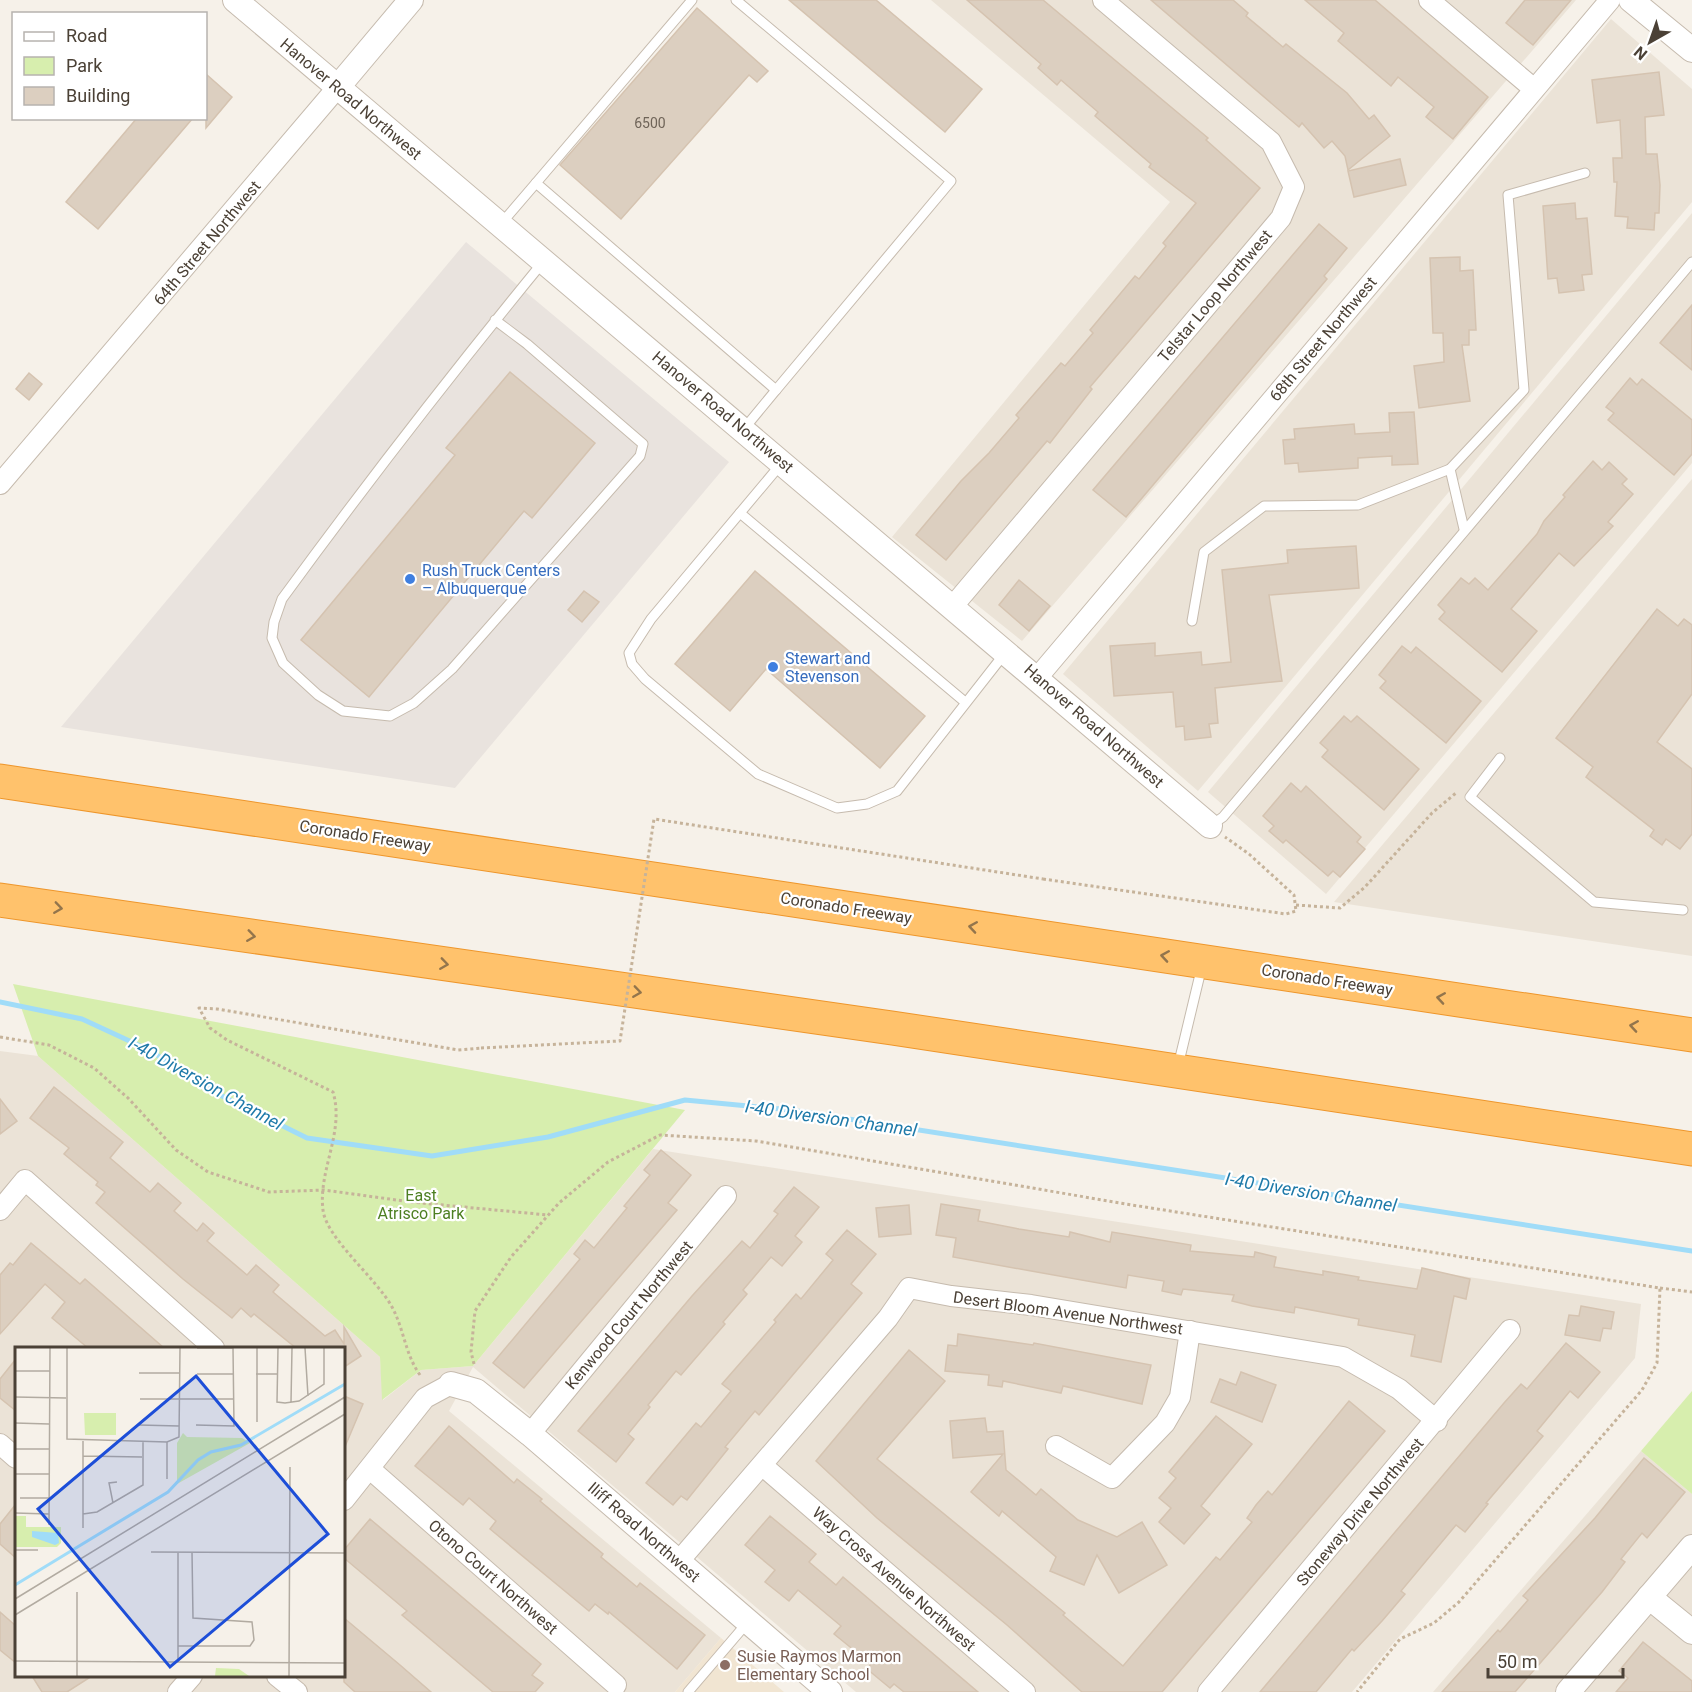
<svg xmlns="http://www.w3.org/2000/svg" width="1692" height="1692" viewBox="0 0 1692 1692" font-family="Roboto,sans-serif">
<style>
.residential{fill:#ebe3d7;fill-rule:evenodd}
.industrial{fill:#e9e3de}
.education{fill:#f1e5d2}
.green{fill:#d7eeae}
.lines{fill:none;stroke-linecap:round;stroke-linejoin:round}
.stream{stroke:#a0dcf8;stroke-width:5}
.building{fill:#dccfc0;stroke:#d5c3b0;stroke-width:1.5}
.service-casing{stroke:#c6bbae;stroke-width:11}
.minor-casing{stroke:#c6bbae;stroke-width:22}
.tertiary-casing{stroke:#c6bbae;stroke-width:26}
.motorway-casing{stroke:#ee962b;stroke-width:35}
.path{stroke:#c6b39a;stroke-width:3;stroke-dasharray:3 3;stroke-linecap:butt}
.service{stroke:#fff;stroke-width:9}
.minor{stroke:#fff;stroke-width:20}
.tertiary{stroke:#fff;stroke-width:24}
.motorway{stroke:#ffc26c;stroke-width:33}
.path-bridge{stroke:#c6b39a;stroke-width:3;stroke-dasharray:3 3;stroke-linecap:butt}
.oneway{stroke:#93754c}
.shop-dot{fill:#3f7fe0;stroke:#fff;stroke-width:2}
.education-dot{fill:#8d6e63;stroke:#fff;stroke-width:2}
.labels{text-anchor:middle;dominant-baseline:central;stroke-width:4.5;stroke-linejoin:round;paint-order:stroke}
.number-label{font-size:14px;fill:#6f6458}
.street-label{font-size:16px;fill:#4b4136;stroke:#fff}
.shop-label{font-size:16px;fill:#366cbe;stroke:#fff;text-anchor:start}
.park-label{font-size:16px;fill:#4d7f21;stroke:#fff}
.education-label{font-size:16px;fill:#785e54;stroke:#fff;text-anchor:start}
.water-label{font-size:18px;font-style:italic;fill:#1f7aa9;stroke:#fff}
.inset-river{fill:none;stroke:#a0dcf8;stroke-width:3}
.inset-road{fill:none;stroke:#b2aba1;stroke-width:1.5}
.view{fill:#1d4ed8;fill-opacity:0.15;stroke:#1d4ed8;stroke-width:3}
.inset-edge{fill:none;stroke:#4b4136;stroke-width:3}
</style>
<rect width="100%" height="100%" fill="#f6f1e9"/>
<g class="residential">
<path d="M931,0H1576L1022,641L892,537L1170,202Z"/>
<path d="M1611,19L1692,89V202L1198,791L1063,674Z"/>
<path d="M1692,213V463L1326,894L1208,792Z"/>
<path d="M1692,479V956L1334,902Z"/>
<path d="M0,1051L38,1056L380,1357L383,1400L421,1370L473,1366L653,1149L1641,1304L1635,1358L1352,1692H856L473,1367L449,1411L721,1638L675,1692H0ZM16,1348H344V1676H16Z"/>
<path d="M1641,1451L1692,1494V1692H1433Z"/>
</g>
<path class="industrial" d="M466,242L729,462L455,788L61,727Z"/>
<path class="education" d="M721,1638L784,1692H675Z"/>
<g class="green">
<path d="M13,984L685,1110L473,1366L421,1370L382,1400L380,1357L38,1056Z"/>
<path d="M1692,1391V1494L1641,1451Z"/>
</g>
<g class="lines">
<path class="stream" d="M0,1002L82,1019L149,1050L218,1094L307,1138L432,1156L548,1137L685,1100L791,1110L1692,1251"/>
</g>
<g class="building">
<path d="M789,0H876L982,89L945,132Z"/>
<path d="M967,0H1043L1208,138L1206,140L1260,188L1090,387L1092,389L1050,443L1047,441L946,560L916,535L961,481L989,453L1019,418L1016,415L1061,363L1065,366L1093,333L1090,330L1135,276L1139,279L1166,246L1163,243L1196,203L1149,167L1151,164L1095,116L1098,112L1061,80L1057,85L1038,68L1041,64Z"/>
<path d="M1151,0H1233L1248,13L1246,16L1283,47L1286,44L1347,93L1369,119L1374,115L1390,136L1348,170L1345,156L1332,141L1324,148L1302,123L1299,127Z"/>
<path d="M1305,0H1375L1488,97L1453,139L1426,117L1434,107L1398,77L1391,86L1338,41L1344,33Z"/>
<path d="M1525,0H1571L1533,45L1506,23Z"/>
<path d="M697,8L768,71L757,82L749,75L621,219L560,165Z"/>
<path d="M1659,72L1664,115L1645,117L1646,154H1657L1660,185L1659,213H1655L1654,230L1627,228L1628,217L1615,216L1617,182H1614L1613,158H1622L1620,120L1597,123L1592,80Z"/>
<path d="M206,74L232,97L206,128Z"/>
<path d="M137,118H193L98,229L66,202Z"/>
<path d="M1400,159L1406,185L1354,197L1348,171Z"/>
<path d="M1575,203L1576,219L1587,218L1592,274L1582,275L1584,290L1559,293L1557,278L1548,279L1543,206Z"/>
<path d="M1319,224L1347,248L1324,276L1327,279L1126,517L1093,490Z"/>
<path d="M1460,257V271L1473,270L1476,330H1469V345H1462L1470,401L1419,408L1414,366L1444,362L1443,333H1433L1430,258Z"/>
<path d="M1692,305V370L1660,343Z"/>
<path d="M510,372L595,443L532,518L524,511L369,697L301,640L455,455L446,448Z"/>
<path d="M29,373L42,384L29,400L16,389Z"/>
<path d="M1630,378L1637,385L1642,379L1692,420V454L1674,475L1608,420L1614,413L1606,407Z"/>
<path d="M1414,412L1418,464L1392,465V456L1358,458V468L1299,472L1298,463L1285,464L1283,440L1295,439L1294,429L1354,424L1355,434L1390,432L1389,413Z"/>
<path d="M1593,461L1602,470L1609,462L1627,479L1622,484L1633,494L1608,522L1613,526L1574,566L1559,553L1511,609L1537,631L1502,672L1439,619L1445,612L1438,605L1461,578L1469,584L1475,578L1488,590L1537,534L1544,521L1565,497L1563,495Z"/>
<path d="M1356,546L1359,588L1269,595L1282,681L1215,688L1218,723L1209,724L1211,737L1185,740L1184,726L1176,727L1173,692L1114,696L1110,646L1155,643V656L1201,652L1202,665L1231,662L1222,570L1288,563L1287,550Z"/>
<path d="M755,571L925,716L880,768L766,669L730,711L675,664Z"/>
<path d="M1019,580L1050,606L1029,631L999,605Z"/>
<path d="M584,591L599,602L582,622L568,610Z"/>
<path d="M1657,609L1678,626L1684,619L1692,625V694L1657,742L1692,769V834L1680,849L1666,839L1662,845L1650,836L1654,830L1586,777L1593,767L1556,738Z"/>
<path d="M1402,646L1411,653L1416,647L1481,701L1446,743L1380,688L1386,681L1379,675Z"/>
<path d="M1344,716L1351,722L1357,716L1419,769L1384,810L1322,757L1328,750L1320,743Z"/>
<path d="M1291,783L1301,792L1306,786L1361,837L1357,842L1365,849L1340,877L1333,871L1328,876L1286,840L1283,843L1269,831L1274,826L1263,816Z"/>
<path d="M54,1087L123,1142L110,1158L150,1192L158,1183L181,1203L174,1211L197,1231L203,1223L214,1233L207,1241L247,1275L256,1265L279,1285L273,1292L325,1336L335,1330L344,1344V1327L361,1356L344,1367V1348H296L254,1314L251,1317L241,1308L232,1318L183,1279L96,1203L105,1192L96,1185L98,1182L64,1154L69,1148L30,1118Z"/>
<path d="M0,1099L17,1121L0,1134Z"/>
<path d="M661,1150L691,1175L668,1203L677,1210L524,1388L493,1363L580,1259L574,1254L585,1240L594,1248L627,1208L624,1206L650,1175L644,1170Z"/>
<path d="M794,1187L819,1207L795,1236L802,1242L782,1266L771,1257L743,1290L747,1294L723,1322L725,1324L681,1375L676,1371L648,1405L650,1407L628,1434L634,1439L616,1462L578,1431L692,1296L742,1241L750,1248L778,1214L774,1211Z"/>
<path d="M941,1204L980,1210L978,1221L1019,1229L1069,1237L1070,1232L1110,1242L1112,1232L1191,1245L1190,1251L1254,1257L1255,1252L1276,1257L1274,1267L1323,1275V1271L1359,1277L1358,1280L1417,1289L1422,1268L1470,1279L1466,1299L1454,1296L1441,1362L1411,1356L1415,1335L1358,1325L1359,1319L1295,1307L1294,1313L1252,1306L1232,1301L1234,1295L1183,1289L1181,1295L1162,1291L1164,1281L1128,1275L1126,1288L953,1257L956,1238L936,1235Z"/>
<path d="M909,1205L911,1234L879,1237L876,1208Z"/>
<path d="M847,1230L876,1254L851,1284L862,1293L759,1415L755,1411L725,1447L728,1449L687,1500L681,1496L673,1505L646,1483L696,1423L701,1427L731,1391L722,1384L776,1322L774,1320L796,1294L801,1299L833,1260L826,1254Z"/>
<path d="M31,1243L80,1284L85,1279L164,1348H88L52,1318L65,1302L45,1284L0,1334V1275L10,1263L13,1265Z"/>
<path d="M1581,1306L1614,1312L1611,1329L1603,1328L1600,1341L1565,1335L1569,1315L1579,1316Z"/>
<path d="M958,1334L1033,1345L1034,1343L1151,1365L1142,1404L1063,1386L1061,1393L1003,1381L1002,1387L988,1385L989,1375L945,1371L948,1345L957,1346Z"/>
<path d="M1566,1343L1600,1372L1578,1398L1570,1391L1537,1431L1543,1436L1486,1503L1488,1504L1465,1532L1456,1525L1401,1591L1405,1594L1382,1621L1354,1651L1352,1649L1316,1692H1260L1504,1403L1521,1384L1527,1389Z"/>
<path d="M909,1350L945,1381L877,1459L1065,1613L1063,1615L1123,1666L1216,1557L1220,1560L1252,1522L1247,1518L1256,1505L1268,1491L1272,1495L1349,1401L1385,1431L1162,1692H1082L1007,1625L877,1518L816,1461Z"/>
<path d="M16,1359V1411L0,1398V1379Z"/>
<path d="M1241,1372L1276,1385L1262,1422L1211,1402L1220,1379L1236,1385Z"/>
<path d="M344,1396L363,1404L344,1449Z"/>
<path d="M1216,1416L1252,1444L1201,1506L1210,1514L1184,1544L1159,1522L1171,1508L1159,1498L1176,1478L1169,1472Z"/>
<path d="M985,1418L987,1432L1003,1431L1006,1470L1036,1495L1041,1489L1078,1520L1117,1537L1142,1522L1167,1565L1119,1593L1097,1555L1084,1585L1050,1571L1056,1557L1002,1511L999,1516L971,1492L1003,1454L953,1458L950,1421Z"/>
<path d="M449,1426L514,1483L517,1479L542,1499L540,1501L603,1554L601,1557L637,1587L640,1583L705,1635L677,1669L609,1612L608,1614L595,1604L589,1611L490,1529L496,1521L469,1498L463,1505L415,1466Z"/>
<path d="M1644,1458L1685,1492L1647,1538L1642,1533L1621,1559L1625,1562L1602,1592L1515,1692H1442L1498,1630L1500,1632L1528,1600L1523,1596L1595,1518Z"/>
<path d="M16,1504V1558L0,1544V1524Z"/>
<path d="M770,1516L816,1554L809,1562L836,1585L843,1577L978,1692H904L894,1684L890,1688L867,1669L871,1664L834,1634L841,1626L798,1590L789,1601L765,1582L775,1570L745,1545Z"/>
<path d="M370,1519L541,1664L532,1675L543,1683L535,1692H493L402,1615L407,1611L344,1558V1550Z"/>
<path d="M0,1612L16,1626V1663L0,1650Z"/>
<path d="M344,1618L400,1665L431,1692H355L344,1682Z"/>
<path d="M1643,1642L1692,1681V1692H1616L1628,1678L1619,1671Z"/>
<path d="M32,1676H92L67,1692H42Z"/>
</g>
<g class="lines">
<g class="service-casing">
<g id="service">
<path d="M736,0L951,181L776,390"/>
<path d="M536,183L692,0"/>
<path d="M500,225L536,183L776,390L743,430"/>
<path d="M495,320L527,344L643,444L640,456L452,669L414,703L390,716L343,711L318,695L283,663L272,638L274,622L282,599C366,484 453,372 543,262"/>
<path d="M781,464L651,619L629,653L632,664L645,679L758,774L837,808L867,804L897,791L1005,653"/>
<path d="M1450,469L1464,529"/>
<path d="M740,513L965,702"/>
<path d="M1192,621L1204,552L1264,506L1358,505L1450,469L1524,390L1508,195L1585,173"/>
<path d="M1500,758L1470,797L1594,902L1683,910"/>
<path d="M1210,826L1223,817L1692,262"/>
<path d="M1178,1066L1202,966"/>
<path d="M688,1692L747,1623"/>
</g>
</g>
<g class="minor-casing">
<g id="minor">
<path d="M1429,0L1534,89"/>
<path d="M0,484L337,88"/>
<path d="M953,606L1281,218L1294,187L1271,142L1103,0"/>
<path d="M1037,678L1610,0"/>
<path d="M0,1210L25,1180L214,1348"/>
<path d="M530,1434L726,1196"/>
<path d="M0,1444L16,1458"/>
<path d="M1056,1446L1112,1478L1165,1423L1180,1397L1190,1331"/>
<path d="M763,1466L1025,1692"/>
<path d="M370,1469L616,1685"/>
<path d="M344,1500L425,1398L451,1384"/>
<path d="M679,1561L888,1318L909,1288L951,1296L1031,1305L1343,1357L1399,1389L1437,1421"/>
<path d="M277,1676L297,1692"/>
<path d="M178,1692L192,1676"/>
<path d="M1208,1692L1510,1330"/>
</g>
</g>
<g class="tertiary-casing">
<g id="tertiary">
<path d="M235,0L1210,826"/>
<path d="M1631,0L1692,50"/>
<path d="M337,88L411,0"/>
<path d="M451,1384L476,1391L530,1434L830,1692"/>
<path d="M1649,1597L1692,1632"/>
<path d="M1568,1692L1692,1547"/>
</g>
</g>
<g class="motorway-casing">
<g id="motorway">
<path d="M0,781L1692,1035"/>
<path d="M0,900L892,1028L1692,1149"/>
</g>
</g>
<g class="path">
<path d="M1043,879L1286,914L1296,911L1294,895L1249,854L1225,837"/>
<path d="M1296,905L1340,908L1365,887L1432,813L1456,793"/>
<path d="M0,1037L49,1045L94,1068L128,1098L176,1150L208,1172L269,1192L324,1190L411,1202L548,1215"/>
<path d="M1660,1288L1692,1292"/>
<path d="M474,1364L471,1352L475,1311L511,1257L559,1203L608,1162L660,1135L756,1141L1132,1205L1660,1288L1657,1363L1642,1390L1459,1602L1434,1623L1400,1639L1357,1692"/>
<path d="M420,1375C405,1354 404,1329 392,1307C377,1279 326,1238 323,1210C318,1170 345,1132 333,1092L227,1040L210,1028L199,1008L217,1009L458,1050L481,1048"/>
</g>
<use href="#service" class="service"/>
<use href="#minor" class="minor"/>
<use href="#tertiary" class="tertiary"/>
<use href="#motorway" class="motorway"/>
<path class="path-bridge" d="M481,1048L620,1041L654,819L1043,879"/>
</g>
<defs><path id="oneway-chevron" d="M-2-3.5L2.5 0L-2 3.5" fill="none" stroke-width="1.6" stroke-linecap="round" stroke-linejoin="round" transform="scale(1.5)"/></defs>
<g class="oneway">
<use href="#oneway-chevron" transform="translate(58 908) rotate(8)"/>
<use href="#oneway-chevron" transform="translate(973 927) rotate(-171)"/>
<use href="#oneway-chevron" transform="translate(251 936) rotate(8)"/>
<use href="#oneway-chevron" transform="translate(1165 956) rotate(-171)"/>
<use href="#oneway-chevron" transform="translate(444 964) rotate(8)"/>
<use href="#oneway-chevron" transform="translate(637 992) rotate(8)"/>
<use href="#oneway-chevron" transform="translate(1441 998) rotate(-171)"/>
<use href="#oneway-chevron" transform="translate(1634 1026) rotate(-171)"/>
</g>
<g class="shop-dot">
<circle cx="410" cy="579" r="6"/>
<circle cx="773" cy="667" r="6"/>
</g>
<circle class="education-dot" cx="725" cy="1665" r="6"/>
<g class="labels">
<g class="number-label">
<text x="650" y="123">6500</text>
</g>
<g class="street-label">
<text transform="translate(351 99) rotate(40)">Hanover Road Northwest</text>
<text transform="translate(207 243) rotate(-50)">64th Street Northwest</text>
<text transform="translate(1215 296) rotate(-50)">Telstar Loop Northwest</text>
<text transform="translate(1323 339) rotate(-50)">68th Street Northwest</text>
<text transform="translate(723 412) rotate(40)">Hanover Road Northwest</text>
<text transform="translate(1094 726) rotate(41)">Hanover Road Northwest</text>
<text transform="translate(365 836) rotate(9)">Coronado Freeway</text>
<text transform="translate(846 908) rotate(9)">Coronado Freeway</text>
<text transform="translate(1327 980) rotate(9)">Coronado Freeway</text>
<text transform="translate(1068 1313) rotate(8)">Desert Bloom Avenue Northwest</text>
<text transform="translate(629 1315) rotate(-50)">Kenwood Court Northwest</text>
<text transform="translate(1360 1512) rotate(-50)">Stoneway Drive Northwest</text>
<text transform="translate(644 1532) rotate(41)">Iliff Road Northwest</text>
<text transform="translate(493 1577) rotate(41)">Otono Court Northwest</text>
<text transform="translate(894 1579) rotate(41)">Way Cross Avenue Northwest</text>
</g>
<g class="shop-label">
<text x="422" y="570">Rush Truck Centers<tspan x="422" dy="18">– Albuquerque</tspan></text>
<text x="785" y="658">Stewart and<tspan x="785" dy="18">Stevenson</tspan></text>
</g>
<g class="park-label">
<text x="421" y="1195">East<tspan x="421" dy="18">Atrisco Park</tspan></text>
</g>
<g class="education-label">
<text x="737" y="1656">Susie Raymos Marmon<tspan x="737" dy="18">Elementary School</tspan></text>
</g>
<g class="water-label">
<text transform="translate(206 1083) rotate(29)">I-40 Diversion Channel</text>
<text transform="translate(831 1118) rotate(8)">I-40 Diversion Channel</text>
<text transform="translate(1311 1192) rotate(9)">I-40 Diversion Channel</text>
</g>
</g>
<g transform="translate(15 1347)">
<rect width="330" height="330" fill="#f6f1e9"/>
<path d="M69,66H101V88H70ZM168,86L172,90L227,91L235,96L162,137V96ZM0,169H11V180H46V196L42,200H0ZM201,321L224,322L234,329H200Z" fill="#d7eeae"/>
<path d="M17,184L43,186L44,196L40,198L17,190Z" fill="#a0dcf8"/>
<path class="inset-river" d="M0,238L153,145L183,113L196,105L226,98L330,37"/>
<path class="inset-road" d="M52,1V92L152,95L164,90L165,1M242,1V75M263,1L262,55L270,56L284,54L309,37V1M290,1L293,49M0,24H35M124,26H164M182,27H218M241,27H262M0,50L51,51M125,52H218M276,55L277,1M0,76L34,77M124,78L164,79M181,78L219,79L218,1H182M68,94V181M152,95V132M0,102H34M68,109L127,110M0,127H34M5,151H34M98,156L94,136L102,135M0,166L34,167M68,167L82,165L128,138V94M34,178L35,1M0,203H23M136,205L330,206M0,252L330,50M0,268L330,67M163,299H235L239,293L237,275L178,271L177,205M0,314L330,316M163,315V205M62,329V245M274,329L275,120"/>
<path class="view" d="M181,29L313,187L155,320L23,162Z"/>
<rect width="330" height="330" class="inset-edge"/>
</g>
<rect x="12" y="12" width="195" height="108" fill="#ffffff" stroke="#b7b3af" stroke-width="1.5"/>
<rect x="24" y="32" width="30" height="9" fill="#ffffff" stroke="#b7b3af" stroke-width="1.5"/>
<text x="66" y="42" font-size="18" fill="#4b4136">Road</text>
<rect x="24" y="57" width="30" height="18" fill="#d7eeae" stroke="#b7b3af" stroke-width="1.5"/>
<text x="66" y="72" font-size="18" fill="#4b4136">Park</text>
<rect x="24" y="87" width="30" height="18" fill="#dccfc0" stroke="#b7b3af" stroke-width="1.5"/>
<text x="66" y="102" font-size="18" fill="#4b4136">Building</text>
<g transform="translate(1650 42) rotate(220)" stroke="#ffffff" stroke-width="4.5" paint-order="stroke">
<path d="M0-4.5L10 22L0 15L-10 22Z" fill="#4b4136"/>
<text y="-9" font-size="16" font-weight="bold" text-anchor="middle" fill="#4b4136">N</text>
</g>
<path d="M1488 1668v9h135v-9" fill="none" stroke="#4b4136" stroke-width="3"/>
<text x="1497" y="1668" font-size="18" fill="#4b4136" stroke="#ffffff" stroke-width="4.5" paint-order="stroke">50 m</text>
</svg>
